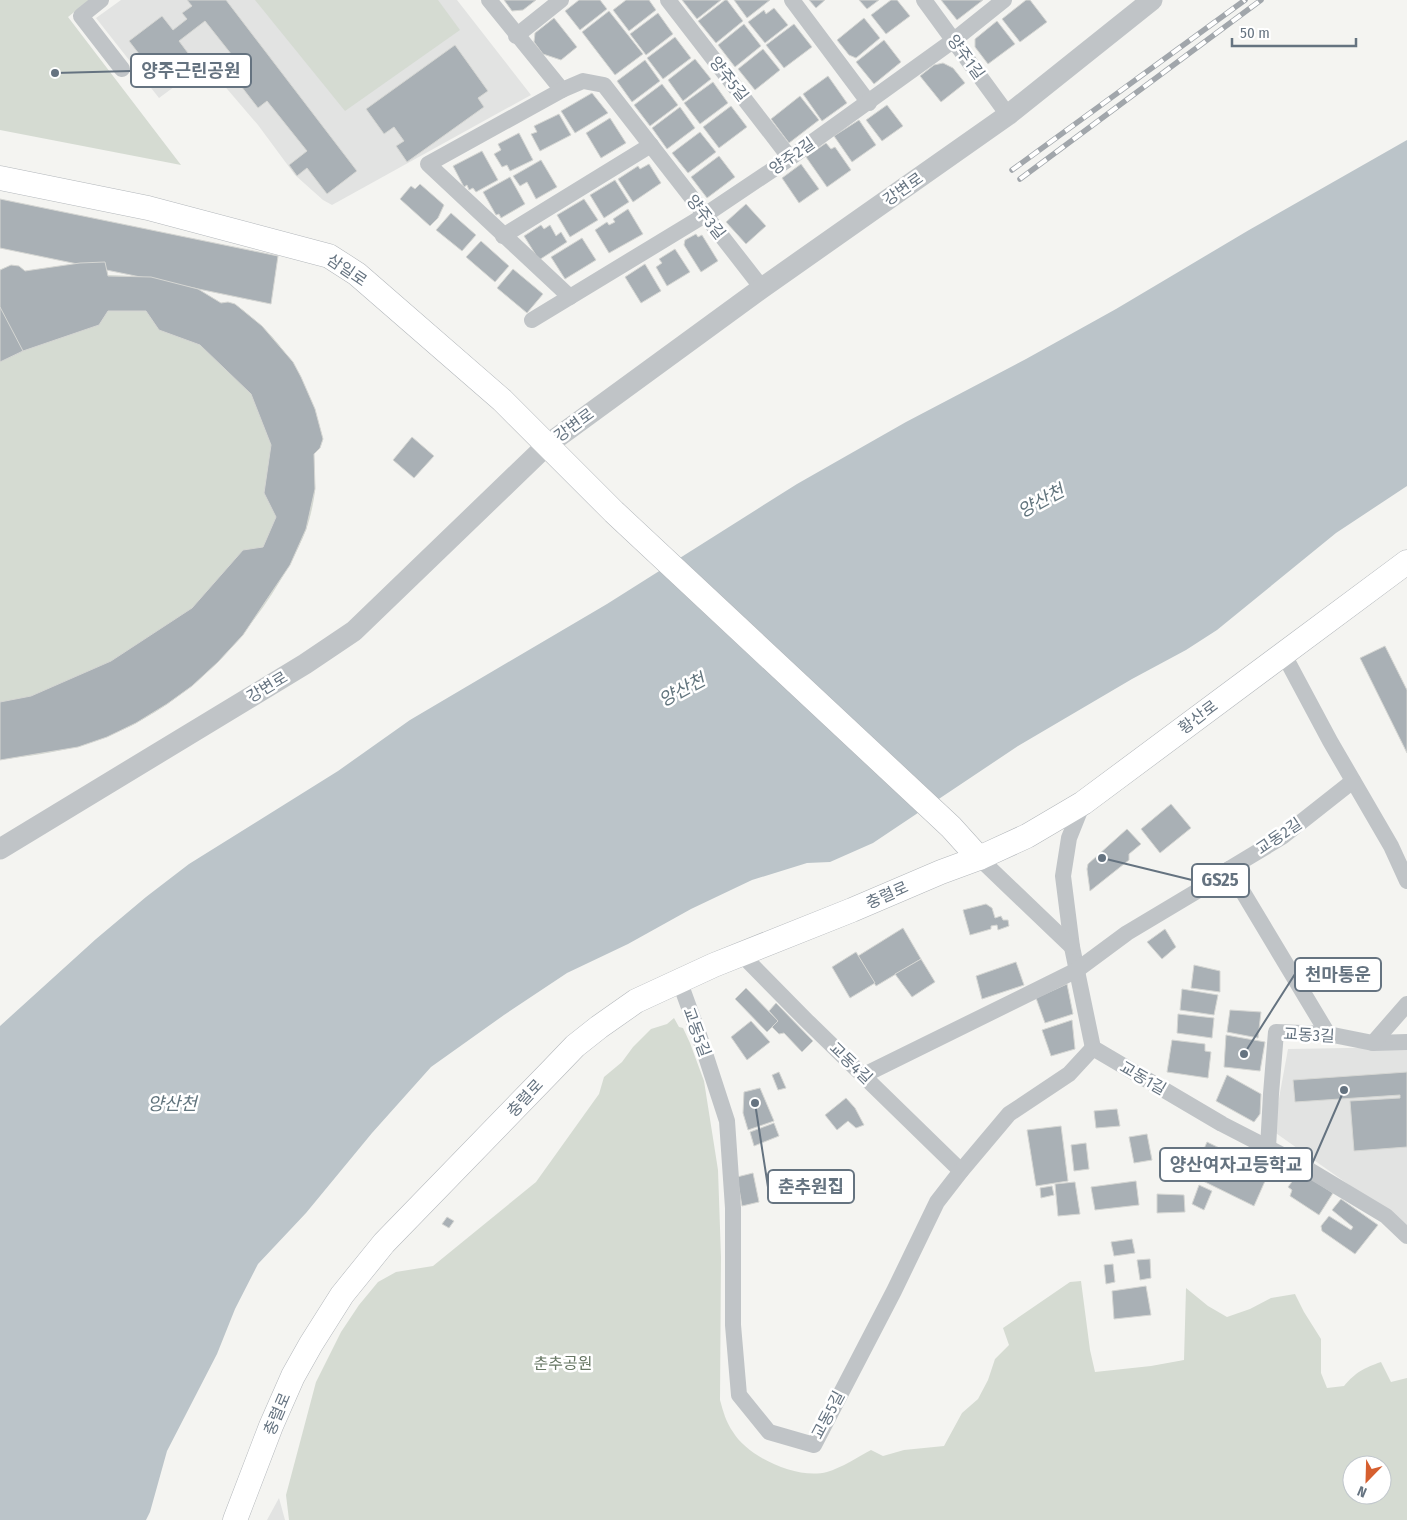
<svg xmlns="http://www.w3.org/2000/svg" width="1407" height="1520" viewBox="0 0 1407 1520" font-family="'Fira Sans Condensed','Noto Sans KR',sans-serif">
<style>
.built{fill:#e2e3e2}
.green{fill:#d5dbd2;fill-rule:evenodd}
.water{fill:#bbc4c9}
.building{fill:#a9b0b5;stroke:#d5d6d3}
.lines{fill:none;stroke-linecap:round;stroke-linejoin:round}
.secondary-casing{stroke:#b3b7bb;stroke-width:25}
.minor{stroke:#c0c4c7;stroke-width:16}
.tertiary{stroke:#c0c4c7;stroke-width:21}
.secondary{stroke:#fff;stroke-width:24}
.rail-casing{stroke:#a1a6ab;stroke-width:5.5}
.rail{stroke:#fff;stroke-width:4;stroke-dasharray:11;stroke-linecap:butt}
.labels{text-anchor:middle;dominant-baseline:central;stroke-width:5;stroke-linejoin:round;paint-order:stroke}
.street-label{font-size:16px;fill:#657380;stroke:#fff}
.park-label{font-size:16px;fill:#677764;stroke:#fff}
.water-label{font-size:18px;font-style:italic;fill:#61747d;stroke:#fff}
.leader{fill:none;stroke:#657380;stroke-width:2}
.callout-dot{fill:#657380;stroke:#fff;stroke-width:2}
.callout{fill:#fff;stroke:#657380;stroke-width:2}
.callout-label{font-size:18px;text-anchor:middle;font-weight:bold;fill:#657380}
</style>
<rect width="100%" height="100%" fill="#f4f4f1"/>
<g class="built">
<path d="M121,0H457L531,95L332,205L323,200L295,175L258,125L210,69L197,70L159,98L96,18Z"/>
<path d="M1407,1047V1226L1273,1131L1288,1049Z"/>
<path d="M279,1498L285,1520H267Z"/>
</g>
<g class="green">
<path d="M0,0H89L68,17L181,165L0,130Z"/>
<path d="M255,0H438L460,30L345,111Z"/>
<path d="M105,262L108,275L151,277L198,289L221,303C234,301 241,308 250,316C290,348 311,391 323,439C320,444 314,450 314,455C312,467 316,479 315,490C314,502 310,519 306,530C297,553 285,573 272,594C226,664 160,724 79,746C54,753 26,756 0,760V270C11,265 16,263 25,271L80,263Z"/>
<path d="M674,1018L679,1027L683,1028L690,1043L704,1081L718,1170L721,1257L720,1400C723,1411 726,1422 733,1432C748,1457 797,1480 827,1472C841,1468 858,1457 871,1450L883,1456L904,1450L944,1446L962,1413L978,1399L988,1380L995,1359L1009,1345L1003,1328L1070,1282L1081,1281L1090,1350L1095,1372L1151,1366L1184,1360L1186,1288L1208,1306L1227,1317L1250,1309L1271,1298L1295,1294L1304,1312L1321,1339V1373L1327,1388L1344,1386C1356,1372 1364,1368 1381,1362L1391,1382L1407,1378V1520H289L286,1495L316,1382L341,1332L359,1305L378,1282L396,1272L433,1266L536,1182L599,1094L604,1077L622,1062L633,1047L651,1029L667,1024ZM1352,1465H1382V1495H1352Z"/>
</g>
<path class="water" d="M1407,140V486L1336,533L1217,630L1186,650L1132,679L1018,746L873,843L830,862L807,863L752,880L691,909L628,944L567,973L504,1015L431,1067L372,1133L306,1213L258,1264L235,1309L217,1354L167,1451L150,1512L146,1520H0V1026L96,939L146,897L189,864L338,771L410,720L607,604L797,484L906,422L1026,359L1116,309L1249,230Z"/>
<g class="building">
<path d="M187,0H226L357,171L327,194L307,168L297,176L289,165L307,151L267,101L258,108L234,77L243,69L205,21L179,41L191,57L160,81L129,41L162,16L173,30L187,19L182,13L192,6Z"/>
<path d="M504,0H536L523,10L512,11Z"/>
<path d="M579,0H600L607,9L580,30L565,11Z"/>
<path d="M626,0H649L656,10L629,31L613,10Z"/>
<path d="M682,0H721L697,19Z"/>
<path d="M725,0H727L743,21L716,43L698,21Z"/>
<path d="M734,0H770L747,18Z"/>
<path d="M809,0H825L816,8Z"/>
<path d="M859,0H879L867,9Z"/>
<path d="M891,0H897L910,16L886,34L871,15Z"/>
<path d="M941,0H983L957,20Z"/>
<path d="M1026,0H1030L1047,22L1020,42L1002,19Z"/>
<path d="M774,8L788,25L765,43L748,22L764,10L766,14Z"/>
<path d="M609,11L643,54L615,75L582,32Z"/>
<path d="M658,13L673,34L646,55L630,34Z"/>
<path d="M554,18L577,47L561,60L543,54L534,42L535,33Z"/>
<path d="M864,18L880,38L856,58L849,55L837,40Z"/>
<path d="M997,21L1015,44L988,64L975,47V39Z"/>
<path d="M744,24L761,46L735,67L718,45Z"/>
<path d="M794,24L812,47L784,68L766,45Z"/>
<path d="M675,37L691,58L663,79L647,58Z"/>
<path d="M884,40L901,62L874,84L856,62Z"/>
<path d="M455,45L488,91L478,98L484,107L407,162L396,146L404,141L394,127L384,134L366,109Z"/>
<path d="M763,49L780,70L755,90L738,69Z"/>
<path d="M695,59L711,79L683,101L668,80Z"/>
<path d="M645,60L660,81L632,102L617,81Z"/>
<path d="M943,63L953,68L965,83L941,102L920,76L934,65Z"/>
<path d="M828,76L847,103L822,121L803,94Z"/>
<path d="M713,82L728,103L700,124L684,103Z"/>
<path d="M662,84L678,105L650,126L634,105Z"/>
<path d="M592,93L608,113L575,133L561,111Z"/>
<path d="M800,96L819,120L789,143L771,119Z"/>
<path d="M887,105L903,126L882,141L866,120Z"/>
<path d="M731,106L747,127L719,148L703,127Z"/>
<path d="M680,107L695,128L667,149L652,128Z"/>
<path d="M559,114L571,135L540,151L531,134L537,132L534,126Z"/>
<path d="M610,118L626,143L601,158L586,133Z"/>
<path d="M859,120L876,145L852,162L834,136Z"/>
<path d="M700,132L716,152L688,173L672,153Z"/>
<path d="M519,133L533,160L510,171L507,165L502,167L494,154L501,150L498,144Z"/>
<path d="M826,143L831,149L835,147L851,170L827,187L806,157Z"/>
<path d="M482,151L498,180L476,192L473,188L469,190L467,185L464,187L453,166Z"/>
<path d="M719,156L735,177L707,198L691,177Z"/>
<path d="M541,160L557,187L536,199L527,182L520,186L513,176Z"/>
<path d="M649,164L661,183L633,202L618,179L638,166L640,169Z"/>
<path d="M801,164L819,189L799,203L782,178Z"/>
<path d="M510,177L525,204L501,218L499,214L496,215L483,192Z"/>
<path d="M615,180L629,202L604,218L590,195Z"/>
<path d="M420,184L444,205L438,218L430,226L400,199L411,186L415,189Z"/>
<path d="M0,199L278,256L271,304L0,248Z"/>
<path d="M584,199L598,220L570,237L557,215Z"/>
<path d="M746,204L766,226L746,244L726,222Z"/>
<path d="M628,209L643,234L609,253L595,230L607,222L609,225L615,222L613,219Z"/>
<path d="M451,213L476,235L462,251L436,230Z"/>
<path d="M541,225L544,229L550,225L556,236L561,232L567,242L539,260L524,236Z"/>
<path d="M696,234L698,237L702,235L718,261L701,272L684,245L685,240Z"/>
<path d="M582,238L596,260L565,279L551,257Z"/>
<path d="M481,241L509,266L495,282L466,257Z"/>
<path d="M675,249L690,272L667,286L656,267L662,263L659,259Z"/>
<path d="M105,262L108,276L151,277L198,289L221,303L228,302L235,304L262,326L293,362L301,377L315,409L323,439L320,448L314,454L315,489L306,529L290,565L243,635L218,662L192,686L167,704L136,723L107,737L78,747L0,760V702L31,696L111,661L192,608L243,550L263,547L276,517L264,493L271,445L251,394L200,345L159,330L146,311H108L99,325L23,351L0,362V270L11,265L19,266L25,271L80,263Z"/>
<path d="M645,264L661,291L641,303L625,277Z"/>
<path d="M513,269L543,294L527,313L497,288Z"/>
<path d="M0,307L23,351L0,362Z"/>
<path d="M412,437L434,456L414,478L393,460Z"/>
<path d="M1385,646L1407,690V753L1360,658Z"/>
<path d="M1171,804L1191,828L1160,853L1141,829Z"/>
<path d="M1127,829L1141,844L1129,854V860L1090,891L1087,869L1088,864Z"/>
<path d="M986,904L992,908L995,918L1001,916L1003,920H1008L1009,926L998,930L997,925L991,926V929L970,935L963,910Z"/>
<path d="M903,928L921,959L876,986L858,956Z"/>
<path d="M1165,929L1176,947L1162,959L1147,942Z"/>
<path d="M856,952L875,983L850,998L832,967Z"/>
<path d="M921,959L935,982L912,997L895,974Z"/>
<path d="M1016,962L1024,985L982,999L976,976Z"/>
<path d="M1194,965L1220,971V992L1191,988Z"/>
<path d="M1067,984L1073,1014L1045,1023L1036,998Z"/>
<path d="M746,988L778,1021L767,1032L735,999Z"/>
<path d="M1182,989L1218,995L1214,1015L1180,1010Z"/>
<path d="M776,1003L813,1041L802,1052L784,1033L779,1034L772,1027L778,1021L769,1011Z"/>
<path d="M1230,1010L1261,1012L1258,1038L1227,1032Z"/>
<path d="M1178,1014L1214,1018L1212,1038L1177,1033Z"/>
<path d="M1072,1020L1075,1049L1051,1056L1042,1030Z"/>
<path d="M751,1021L770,1042L747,1060L731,1037Z"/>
<path d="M1226,1035L1265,1042L1260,1071L1224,1067Z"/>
<path d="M1172,1040L1205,1044V1051L1211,1052L1208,1078L1167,1072Z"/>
<path d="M779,1072L786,1088L778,1090L772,1075Z"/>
<path d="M1407,1072V1147L1354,1151L1350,1101L1400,1098V1095L1295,1102L1293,1080Z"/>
<path d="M1227,1075L1261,1094L1260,1114L1254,1122L1216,1101Z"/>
<path d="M760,1088L774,1121L748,1130L743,1113L744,1092Z"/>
<path d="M846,1098L855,1108L864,1125L856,1128L848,1121L837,1130L825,1115Z"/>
<path d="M1117,1109L1120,1126L1096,1128L1094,1111Z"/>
<path d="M774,1123L779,1136L754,1146L750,1132Z"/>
<path d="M1061,1126L1068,1181L1036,1186L1027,1130Z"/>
<path d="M1147,1134L1152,1160L1134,1163L1129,1137Z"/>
<path d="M1207,1142L1269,1172L1254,1206L1201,1180L1205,1170L1197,1165Z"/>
<path d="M1086,1143L1089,1169L1074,1171L1071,1145Z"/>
<path d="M753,1173L759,1202L742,1206L737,1177Z"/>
<path d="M1298,1174L1305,1175L1333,1193L1319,1215L1290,1196L1292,1190L1288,1187Z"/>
<path d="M1136,1181L1139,1205L1095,1210L1091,1187Z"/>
<path d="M1075,1182L1080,1214L1058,1216L1055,1184Z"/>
<path d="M1199,1185L1212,1191L1204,1210L1192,1204Z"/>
<path d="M1052,1186L1054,1195L1041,1198L1040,1188Z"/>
<path d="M1157,1194L1184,1195L1185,1212L1157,1213Z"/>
<path d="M1341,1199L1378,1225L1355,1254L1322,1231L1321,1226L1329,1216L1351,1230L1353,1227L1332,1210Z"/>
<path d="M447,1217L454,1221L449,1228L442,1224Z"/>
<path d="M1132,1239L1135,1253L1114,1256L1111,1242Z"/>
<path d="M1150,1259L1151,1278L1140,1280L1137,1260Z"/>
<path d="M1113,1264L1115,1282L1106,1284L1104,1265Z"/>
<path d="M1146,1286L1151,1315L1114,1319L1112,1291Z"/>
</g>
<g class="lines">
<g class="secondary-casing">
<g id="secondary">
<path d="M0,178L148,208L329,256L357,274L502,400L614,512L951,827L979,858"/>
<path d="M235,1520L271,1426L293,1376L311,1344L342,1295L384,1243L551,1071L575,1046L599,1027L636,1001L714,965L852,910L941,872L979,858L1027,836L1083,803L1407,562"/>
</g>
</g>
<g class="minor">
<path d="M101,0L81,16L122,69"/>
<path d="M489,0L562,90"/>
<path d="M668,0L790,158"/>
<path d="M792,0L869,103"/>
<path d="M924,0L1008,115"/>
<path d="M516,36L561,0"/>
<path d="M503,236L651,145"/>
<path d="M570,297L428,164L562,90L583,81L604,85L762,288"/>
<path d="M532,320L705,215L790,158L954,40L1004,0"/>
<path d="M1283,653L1330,741L1391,846L1407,881"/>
<path d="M1083,803L1069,838L1063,876L1072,947L1093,1048L1222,1124L1296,1162L1386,1216L1407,1236"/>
<path d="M979,858L1072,947"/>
<path d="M1229,869L1328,1034"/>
<path d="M741,954L807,1021L961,1171"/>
<path d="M679,980L699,1035L727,1121L733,1208V1325L739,1395L769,1432L814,1445L894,1291L937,1202L961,1171L1009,1114L1069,1074L1093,1048"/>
<path d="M1373,1043L1407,1042"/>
<path d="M864,1075L1077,970L1127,933L1214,881L1229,869L1282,837L1353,781"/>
<path d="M1268,1148L1271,1094L1276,1032L1328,1034L1373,1043L1407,1004"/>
</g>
<path class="tertiary" d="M0,849L305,664L354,631L547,445L762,288L1008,115L1152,0"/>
<use href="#secondary" class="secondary"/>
<g class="rail-casing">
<g id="rail">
<path d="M1012,170L1245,0"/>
<path d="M1020,179L1261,0"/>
</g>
</g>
<use href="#rail" class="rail"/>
</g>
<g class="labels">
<g class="street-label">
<text transform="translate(966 57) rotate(54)">양주1길</text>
<text transform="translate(729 79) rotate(52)">양주5길</text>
<text transform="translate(792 156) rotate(-35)">양주2길</text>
<text transform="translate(903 189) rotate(-35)">강변로</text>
<text transform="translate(706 217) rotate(52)">양주3길</text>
<text transform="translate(347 270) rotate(34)">삼일로</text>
<text transform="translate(574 425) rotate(-36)">강변로</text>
<text transform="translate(267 687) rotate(-31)">강변로</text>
<text transform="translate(1198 717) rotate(-37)">황산로</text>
<text transform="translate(1279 836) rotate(-34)">교동2길</text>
<text transform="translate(887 895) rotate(-24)">충렬로</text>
<text transform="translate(697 1032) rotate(70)">교동5길</text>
<text transform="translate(1309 1035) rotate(3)">교동3길</text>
<text transform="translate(851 1063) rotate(44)">교동4길</text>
<text transform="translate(1143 1078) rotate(30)">교동1길</text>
<text transform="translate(525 1098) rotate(-47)">충렬로</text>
<text transform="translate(277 1414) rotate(-67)">충렬로</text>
<text transform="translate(828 1415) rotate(-62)">교동5길</text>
</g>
<g class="park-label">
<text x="563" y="1363">춘추공원</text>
</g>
<g class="water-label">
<text transform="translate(1041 501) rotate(-28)">양산천</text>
<text transform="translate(682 690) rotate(-28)">양산천</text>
<text x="172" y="1104">양산천</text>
</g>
</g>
<path class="leader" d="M55 73L131 71M1102 858L1192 880M1244 1054L1295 974M1344 1090L1312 1164M755 1103L768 1187"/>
<g class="callout-dot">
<circle cx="55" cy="73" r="5"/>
<circle cx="1102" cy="858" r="5"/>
<circle cx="1244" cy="1054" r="5"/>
<circle cx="1344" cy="1090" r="5"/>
<circle cx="755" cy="1103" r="5"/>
</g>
<g class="callout">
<rect x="131" y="54" width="120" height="33" rx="5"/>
<rect x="1192" y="864" width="57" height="33" rx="5"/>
<rect x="1295" y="958" width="86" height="33" rx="5"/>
<rect x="1160" y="1148" width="152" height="33" rx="5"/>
<rect x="768" y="1170" width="86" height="33" rx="5"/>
</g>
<g class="callout-label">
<text x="191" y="77">양주근린공원</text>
<text x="1220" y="886">GS25</text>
<text x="1338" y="981">천마통운</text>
<text x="1236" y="1171">양산여자고등학교</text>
<text x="811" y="1193">춘추원집</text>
</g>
<g transform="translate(1367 1480) rotate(203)"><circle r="24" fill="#ffffff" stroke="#c1c7cc"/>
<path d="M0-4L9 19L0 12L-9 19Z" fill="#d65f2f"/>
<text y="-8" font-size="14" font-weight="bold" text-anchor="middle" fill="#657380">N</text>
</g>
<path d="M1232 38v8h124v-8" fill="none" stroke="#657380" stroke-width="2.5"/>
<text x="1240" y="38" font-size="15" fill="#657380" stroke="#ffffff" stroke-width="4" paint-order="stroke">50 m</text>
</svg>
